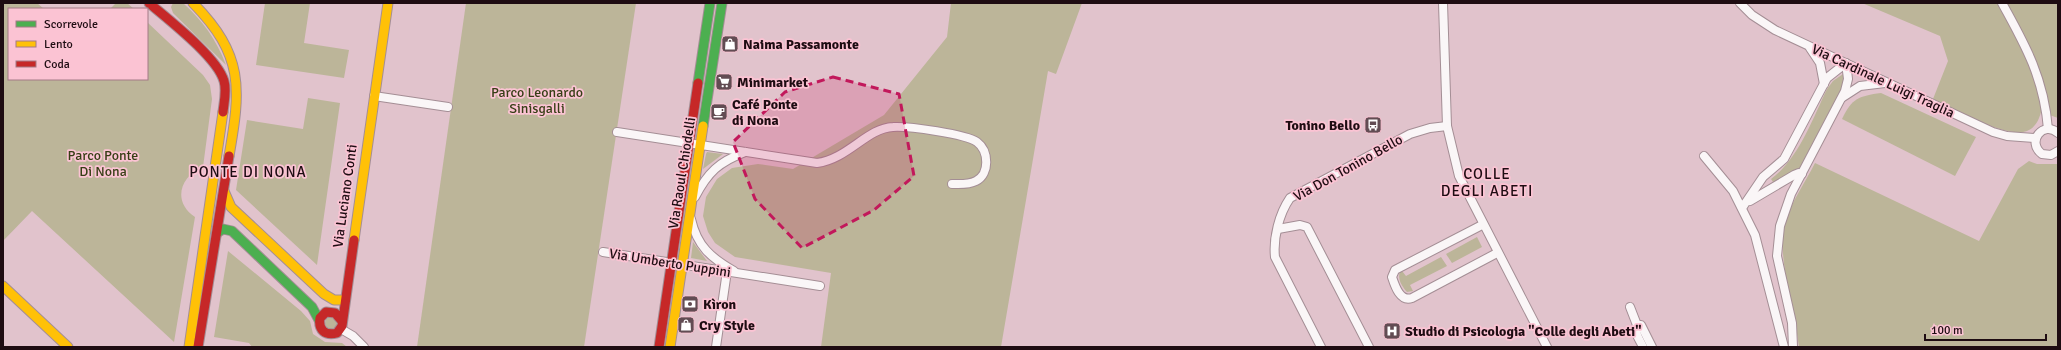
<svg xmlns="http://www.w3.org/2000/svg" width="2061" height="350" viewBox="0 0 2061 350" font-family="Signika,sans-serif">
<style>
.green{fill:#bcb599}
.lines{fill:none;stroke-linecap:round;stroke-linejoin:round}
.street-casing{stroke:#a48e95;stroke-width:10}
.fast-casing{stroke:#a48e95;stroke-width:11}
.slow-casing{stroke:#a48e95;stroke-width:11}
.jam-casing{stroke:#a48e95;stroke-width:11}
.street{stroke:#faf6f7;stroke-width:8}
.fast{stroke:#4caf50;stroke-width:9}
.slow{stroke:#ffc107;stroke-width:9}
.jam{stroke:#c62828;stroke-width:9}
.marked{fill:#c2185b;fill-opacity:0.2;stroke:#c2185b;stroke-width:3;stroke-dasharray:8 5;stroke-linejoin:round}
.labels{text-anchor:middle;dominant-baseline:central;stroke-width:3.5;stroke-linejoin:round;paint-order:stroke}
.poi-label{font-size:14px;font-weight:bold;fill:#1e0c12;stroke:#fbc3d3;text-anchor:start}
.street-label{font-size:14px;fill:#1e0c12;stroke:#fbc3d3}
.park-label{font-size:14px;fill:#363e15;stroke:#fbc3d3}
.neighbourhood-label{font-size:15px;letter-spacing:1px;fill:#1e0c12;stroke:#fbc3d3}
</style>
<rect width="100%" height="100%" fill="#e1c3cc"/>
<g class="green">
<path d="M3,3H37L44,9H9V79H147V22L203,75L210,85L212,99L203,167C180,176 172,202 195,217L174,342L32,211L3,241Z"/>
<path d="M116,3H127L134,9H110Z"/>
<path d="M173,3H183C203,21 216,39 226,65L173,13L171,7Z"/>
<path d="M265,3H310L304,43L349,50L344,78L256,65Z"/>
<path d="M466,3H636L584,347H417Z"/>
<path d="M951,3H1082L1056,74L1048,71L1001,347H821L831,273L735,257L715,243L708,232L703,216L706,197L717,179L732,168L758,164L793,169L884,115L947,37Z"/>
<path d="M1862,3H2058V118L2041,112C2039,120 2035,128 2027,131C2006,139 1953,108 1933,99L1948,61L1940,36Z"/>
<path d="M1843,74L1845,86L1801,167L1779,181L1773,182L1771,179C1799,158 1812,120 1827,89L1833,81Z"/>
<path d="M1881,93L1976,137L1955,176L1842,119C1852,98 1859,96 1881,93Z"/>
<path d="M308,98L340,103L317,265L236,190L247,120L303,129Z"/>
<path d="M707,152L723,154L703,169L706,154Z"/>
<path d="M2029,161L2037,164H2058V347H1799C1795,311 1776,256 1785,223C1791,202 1805,183 1815,163L1979,241L2018,169Z"/>
<path d="M1477,237L1482,247L1452,263L1446,254Z"/>
<path d="M693,242L707,261L691,258Z"/>
<path d="M228,251L301,311L310,321L313,334L325,342L342,343L347,347H252L249,343L214,337Z"/>
<path d="M1441,257L1447,266L1410,285L1413,291L1407,292C1402,287 1397,278 1400,272L1402,271L1406,276Z"/>
<circle cx="331" cy="323" r="6"/>
</g>
<g class="lines">
<g class="street-casing">
<g id="street">
<path d="M1443,3L1447,126L1459,176L1547,347"/>
<path d="M1740,3L1752,15L1775,30L1993,132L2007,136L2035,138"/>
<path d="M2002,3C2026,46 2044,79 2048,129"/>
<path d="M1810,48L1820,63L1824,84"/>
<path d="M374,96L448,107"/>
<path d="M1843,97L1860,86L1885,83"/>
<path d="M617,132L817,163C848,159 867,128 893,127C908,126 966,134 977,142C989,151 990,174 976,181C968,185 960,184 952,184"/>
<path d="M2058,133C2043,120 2026,142 2042,154L2051,155L2058,151"/>
<path d="M1704,156L1733,191L1755,235L1784,347"/>
<path d="M695,197C708,172 719,162 745,152"/>
<path d="M1750,201L1794,175L1799,173L1802,174"/>
<path d="M1742,208L1763,177L1784,159L1827,78L1846,63L1848,79L1845,91L1791,194L1780,226L1777,256L1792,323L1793,347"/>
<path d="M691,219C697,246 711,258 734,271"/>
<path d="M1482,225L1395,270L1392,277C1395,286 1400,302 1412,298L1497,253"/>
<path d="M1278,229L1300,225L1307,227L1369,347"/>
<path d="M603,252L820,286"/>
<path d="M1630,307L1637,325H1641L1652,347"/>
<path d="M1637,325C1633,332 1640,340 1643,347"/>
<path d="M341,329L353,336L364,347"/>
<path d="M716,347L727,271"/>
<path d="M1321,347L1275,257C1273,238 1279,214 1290,198L1410,134L1430,128L1447,126"/>
</g>
</g>
<g class="fast-casing">
<g id="fast">
<path d="M698,83L710,3"/>
<path d="M703,126L722,3"/>
<path d="M217,233L223,229L232,231L312,307L319,320"/>
</g>
</g>
<g class="slow-casing">
<g id="slow">
<path d="M193,3C244,55 241,88 229,156"/>
<path d="M224,191L231,207L324,294L334,300H344"/>
<path d="M354,240L388,3"/>
<path d="M3,286L68,347"/>
<path d="M189,347L223,112"/>
<path d="M670,347L703,126"/>
</g>
</g>
<g class="jam-casing">
<g id="jam">
<path d="M149,3C169,20 217,57 224,81C227,91 224,102 223,112"/>
<path d="M342,321L335,313L326,312L320,318C318,330 325,336 337,333L342,326L354,240"/>
<path d="M198,347L229,156"/>
<path d="M659,347L698,83"/>
</g>
</g>
<use href="#street" class="street"/>
<use href="#fast" class="fast"/>
<use href="#slow" class="slow"/>
<use href="#jam" class="jam"/>
</g>
<path class="marked" d="M833,77L899,94L914,176L874,210L802,248L755,199L733,142L785,92Z"/>
<defs>
<g id="shop-square" transform="scale(0.9)"><rect x="-9" y="-9" width="18" height="18" rx="4" fill="#624c53" stroke="#fbc3d3"/><path d="M-5-2.5h2.3a2.7 3.5 0 0 1 5.4 0H5L5.5 6h-11ZM-1.5-2.5h3a1.5 2.3 0 0 0-3 0Z" fill="#fff"/></g>
<g id="supermarket-square" transform="scale(0.9)"><rect x="-9" y="-9" width="18" height="18" rx="4" fill="#624c53" stroke="#fbc3d3"/><path d="M-6-5.5h2.5l.6 2H6L4.5 2H-2.5L-4.4-4H-6ZM-1.5 3.2a1.3 1.3 0 1 0 .1 0ZM3 3.2a1.3 1.3 0 1 0 .1 0Z" fill="#fff"/></g>
<g id="cafe-square" transform="scale(0.9)"><rect x="-9" y="-9" width="18" height="18" rx="4" fill="#624c53" stroke="#fbc3d3"/><path d="M-5.5-4.5H6V0H3Q3 3.5 0 3.5H-2.5Q-5.5 3.5-5.5 0ZM3-3.2v2h1.7v-2ZM-6 4.5H4V6H-6Z" fill="#fff"/></g>
<g id="bus-square" transform="scale(0.9)"><rect x="-9" y="-9" width="18" height="18" rx="4" fill="#624c53" stroke="#fbc3d3"/><path d="M-5-6H5V4H4V6H2V4H-2V6H-4V4H-5ZM-3.5-4V0h7V-4ZM-3.5 1.2v1.5H-2V1.2ZM2 1.2v1.5H3.5V1.2Z" fill="#fff"/></g>
<g id="bank-square" transform="scale(0.9)"><rect x="-9" y="-9" width="18" height="18" rx="4" fill="#624c53" stroke="#fbc3d3"/><path d="M-6-4H6V4H-6ZM0-2.3a2.3 2.3 0 1 0 0 4.6a2.3 2.3 0 1 0 0-4.6Z" fill="#fff"/></g>
<g id="hospital-square" transform="scale(0.9)"><rect x="-9" y="-9" width="18" height="18" rx="4" fill="#624c53" stroke="#fbc3d3"/><path d="M-5-5h3v3.5h4V-5h3V5h-3V1.5h-4V5h-3Z" fill="#fff"/></g>
</defs>
<g fill-rule="evenodd">
<use href="#shop-square" x="730" y="44"/>
<use href="#supermarket-square" x="724" y="82"/>
<use href="#cafe-square" x="719" y="112"/>
<use href="#bus-square" x="1373" y="125"/>
<use href="#bank-square" x="690" y="304"/>
<use href="#shop-square" x="686" y="325"/>
<use href="#hospital-square" x="1392" y="331"/>
</g>
<g class="labels">
<g class="poi-label">
<text x="743" y="44">Naima Passamonte</text>
<text x="737" y="82">Minimarket</text>
<text x="732" y="104">Café Ponte<tspan x="732" dy="16">di Nona</tspan></text>
<text x="1360" y="125" text-anchor="end">Tonino Bello</text>
<text x="703" y="304">Kìron</text>
<text x="699" y="325">Cry Style</text>
<text x="1405" y="331">Studio di Psicologia "Colle degli Abeti"</text>
</g>
<g class="street-label">
<text transform="translate(1883 81) rotate(25)">Via Cardinale Luigi Traglia</text>
<text transform="translate(1348 168) rotate(-29)">Via Don Tonino Bello</text>
<text transform="translate(682 173) rotate(-81)">Via Raoul Chiodelli</text>
<text transform="translate(345 196) rotate(-82)">Via Luciano Conti</text>
<text transform="translate(670 263) rotate(9)">Via Umberto Puppini</text>
</g>
<g class="park-label">
<text x="537" y="92">Parco Leonardo<tspan x="537" dy="16">Sinisgalli</tspan></text>
<text x="103" y="155">Parco Ponte<tspan x="103" dy="16">Di Nona</tspan></text>
</g>
<g class="neighbourhood-label">
<text x="248" y="172">PONTE DI NONA</text>
<text x="1487" y="174">COLLE<tspan x="1487" dy="17">DEGLI ABETI</tspan></text>
</g>
</g>
<rect width="2061" height="350" fill="none" stroke="#1e0c12" stroke-width="8"/>
<rect x="8" y="8" width="140" height="72" fill="#fbc3d3" stroke="#a37a86"/>
<rect x="16" y="21" width="20" height="6" fill="#4caf50" stroke="#a37a86"/>
<text x="44" y="28" font-size="12" fill="#1e0c12">Scorrevole</text>
<rect x="16" y="41" width="20" height="6" fill="#ffc107" stroke="#a37a86"/>
<text x="44" y="48" font-size="12" fill="#1e0c12">Lento</text>
<rect x="16" y="61" width="20" height="6" fill="#c62828" stroke="#a37a86"/>
<text x="44" y="68" font-size="12" fill="#1e0c12">Coda</text>
<path d="M1925 334v6h121v-6" fill="none" stroke="#1e0c12" stroke-width="2"/>
<text x="1931" y="334" font-size="12" fill="#1e0c12" stroke="#fbc3d3" stroke-width="3" paint-order="stroke">100 m</text>
</svg>
